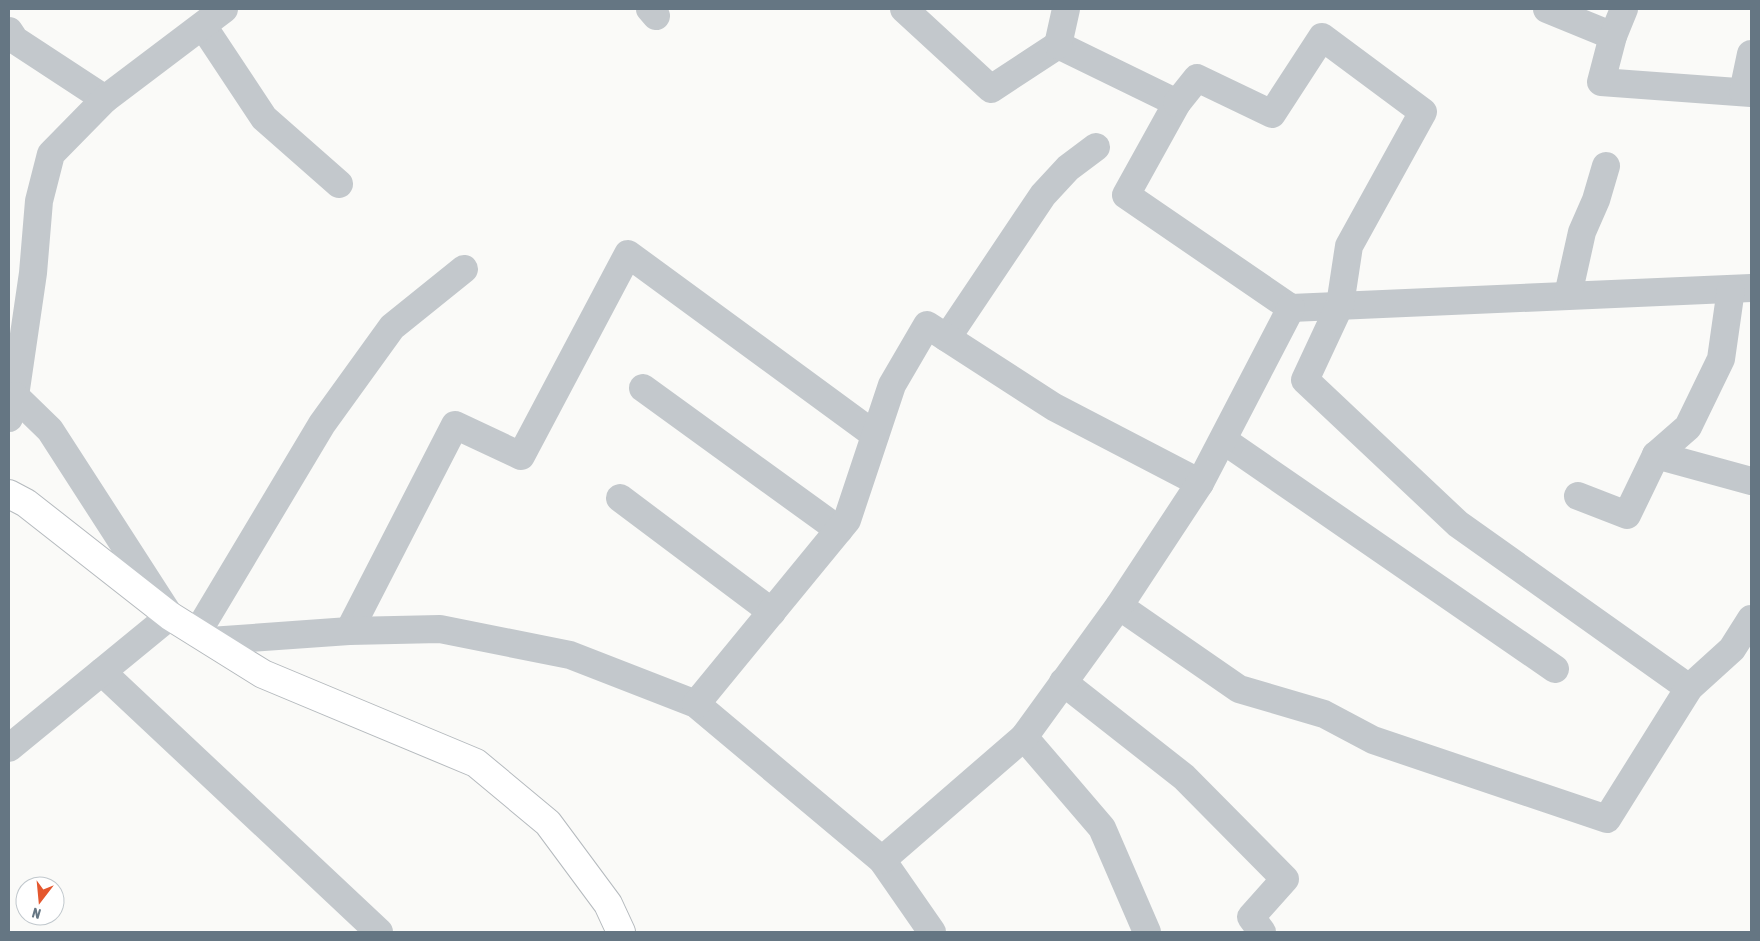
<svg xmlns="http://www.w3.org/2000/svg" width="1760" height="941" viewBox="0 0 1760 941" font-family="'Asap Condensed',sans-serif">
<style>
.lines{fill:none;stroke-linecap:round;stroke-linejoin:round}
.major-casing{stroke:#b5babe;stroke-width:30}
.minor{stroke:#c3c8cc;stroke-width:28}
.major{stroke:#fff;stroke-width:28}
</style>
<rect width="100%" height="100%" fill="#fafaf8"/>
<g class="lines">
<g class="major-casing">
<path id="major" d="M9,494L26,503L170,616L263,674L476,763L548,823L608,904L621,932"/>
</g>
<g class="minor">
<path d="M650,9L656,16"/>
<path d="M904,9L991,89L1058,45L1177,103L1126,195L1291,308L1751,288"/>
<path d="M1547,9L1613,36"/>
<path d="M1624,9L1613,36L1601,82L1751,93"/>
<path d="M203,26L264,118L339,184"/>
<path d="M9,31L15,40L105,99"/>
<path d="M1058,45L1066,9"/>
<path d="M1743,92L1751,54"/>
<path d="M1177,103L1197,78L1272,114L1322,37L1423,112L1349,246L1340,305L1305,380L1458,524L1689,688"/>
<path d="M1568,295L1582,232L1596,200L1606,166"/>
<path d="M947,338L1043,195L1068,168L1096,147"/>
<path d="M643,388L839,530"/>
<path d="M9,418L15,396L33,273L39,201L51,154L105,99L224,9"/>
<path d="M1223,440L1555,669"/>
<path d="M1656,455L1751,481"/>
<path d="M1578,496L1627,515L1656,455L1688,427L1721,359L1731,289"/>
<path d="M620,498L772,612"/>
<path d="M1119,606L1239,689L1324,714L1373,740L1607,819L1689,688L1732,649L1751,619"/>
<path d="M349,631L455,425L521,456L628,254L875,435"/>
<path d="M197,633L322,424L392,327L464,269"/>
<path d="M210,641L349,631L440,629L570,655L696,704L882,860L932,932"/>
<path d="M102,672L379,932"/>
<path d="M1063,682L1184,777L1285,879L1251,917L1262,932"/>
<path d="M696,704L847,520L892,385L927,325L1054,407L1200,483"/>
<path d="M1024,737L1102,828L1147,932"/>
<path d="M9,748L170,616L50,430L15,396"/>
<path d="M882,860L1024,737L1119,606L1200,483L1291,308"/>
</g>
<use href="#major" class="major"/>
</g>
<rect width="1760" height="941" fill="none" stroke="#657683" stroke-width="20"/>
<g transform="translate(40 901) rotate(196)"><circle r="24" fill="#ffffff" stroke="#c1c8cd"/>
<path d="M0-4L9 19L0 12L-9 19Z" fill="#e4572e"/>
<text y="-8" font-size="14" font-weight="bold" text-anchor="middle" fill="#657683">N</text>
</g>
</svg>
